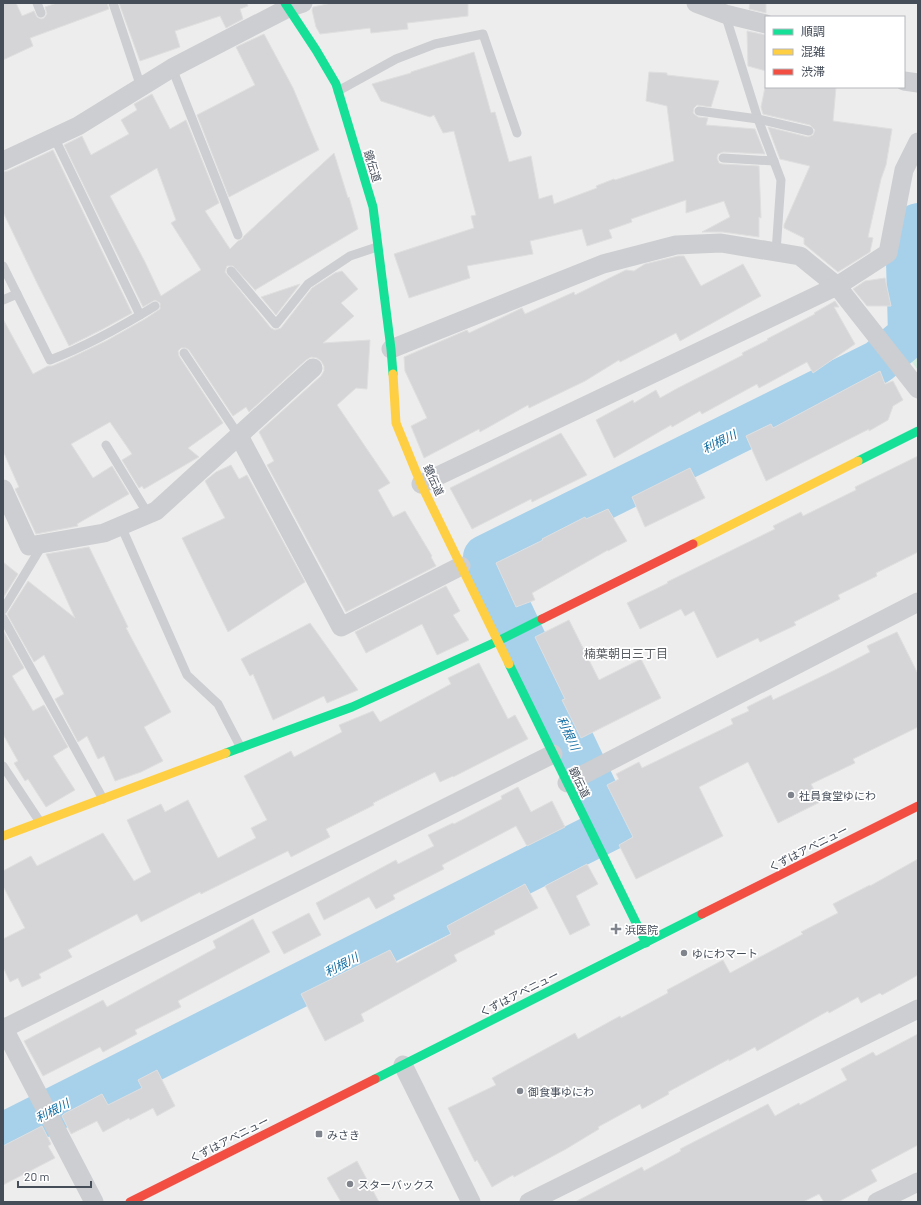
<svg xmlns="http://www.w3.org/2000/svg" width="921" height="1205" viewBox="0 0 921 1205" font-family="Barlow,'Noto Sans JP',sans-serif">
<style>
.green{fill:#d2ede0}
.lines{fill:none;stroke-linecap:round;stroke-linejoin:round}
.river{stroke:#a7d1ea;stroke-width:44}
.building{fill:#d5d5d7;stroke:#dfdfe0;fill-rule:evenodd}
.lane{stroke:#ccced1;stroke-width:9}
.street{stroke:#ccced1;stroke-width:19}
.fast{stroke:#16e098;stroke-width:9}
.slow{stroke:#ffcf43;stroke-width:9}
.jam{stroke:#f24e42;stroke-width:9}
.poi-dot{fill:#80858d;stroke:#fff;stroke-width:1.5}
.labels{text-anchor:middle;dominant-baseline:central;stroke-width:3.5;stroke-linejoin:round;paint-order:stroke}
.street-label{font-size:11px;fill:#454d59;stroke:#fff}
.poi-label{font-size:11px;fill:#454d59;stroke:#fff;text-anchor:start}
.water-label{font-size:12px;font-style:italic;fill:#0f6ca2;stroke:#fff}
.neighbourhood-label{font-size:12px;fill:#595c61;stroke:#fff}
</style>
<rect width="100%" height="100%" fill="#eeeded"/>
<path class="green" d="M918,343V370L907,356Z"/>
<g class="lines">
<path class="river" d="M3,1135L613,827L485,557L878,362L910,335L908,261L918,225"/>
</g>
<g class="building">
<path d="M3,3H16L22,16L34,11L37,17L41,19L44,18L47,14L45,7L57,3H107L109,9L30,38L33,46L3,60Z"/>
<path d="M119,3H247L248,6L240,9L243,19L226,28L220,16L175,31L180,47L140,61Z"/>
<path d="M332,3H468V16L407,23L408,29L371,33L370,28L320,34L316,27L312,10L313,7Z"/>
<path d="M750,3H766V13L749,9Z"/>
<path d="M747,31L766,35V71L748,66Z"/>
<path d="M264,34L293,88L319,150L229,197L197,115L255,85L236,47Z"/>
<path d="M474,52L491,113L495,112L509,162L531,156L539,199L552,195L554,204L597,188L596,186L614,179L615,180L674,161L667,106L646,101L649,72L667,73V75L719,81L711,107L697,105L694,108L693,113L698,117L708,118L706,125L755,129L765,154L723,152L718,154L717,158L719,163L722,164L759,166L761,218L759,217V237L723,232H702L730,217L724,201L686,213V200L631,219L632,222L609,230L612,238L587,246L582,229L530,241L533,254L467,266L470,278L409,298L394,254L474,228L471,216L476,215L454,131L443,133L434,115L430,117L381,101L372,84L411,73V72Z"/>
<path d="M765,87H836L833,121L892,129L886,165L881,179L868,237L873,238L870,252L838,272L804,244V238L784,228V225L810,166L780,159L768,127L808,137L813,135L815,130L810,125L763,114L761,107Z"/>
<path d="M152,94L170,129L186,120L219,203L205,211L230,249L238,241L242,239L244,236L334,153L348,198L349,197L358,229L255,290L256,291L233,266H227L225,272L271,328L275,330L281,328L312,288L335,273L342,271L358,289L341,303L354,316L323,343L370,340L367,389L356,388L337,405L390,483L378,490L393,517L405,511L432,556L431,557L436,566L346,612L267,465L274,461L259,432L321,376L324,371V366L321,361L317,358L311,357L306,360L249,412L246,407L233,416L189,350L186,348H181L178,351L179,356L223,423L188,448L199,457L197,458L144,489L142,486L139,488L122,460L132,454L110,422L71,444L93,478L112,466L129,494L77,524L78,526L36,534L15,489L19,487L3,451V319L33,374L48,366H52L66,360L106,341L145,319L160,309V303L155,300L143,307L64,145L82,136L91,155L129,134L121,120L137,110L134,104ZM157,168L176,220L171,223L201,270L161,296L144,260L110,196Z"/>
<path d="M53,150L132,313L101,330L69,346L37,283L3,212V172L8,171Z"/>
<path d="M678,256H684L701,286L743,264L761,296L680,341L676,333L620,362L619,360L585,381L529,408L528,405L480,432L479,429L424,458L411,426L427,418L405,371L404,357L467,330L469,333L522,308L525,314L574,292L575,295L626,270L634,271L645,264Z"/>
<path d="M885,278L891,306H867L853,289L865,281Z"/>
<path d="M300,284L276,315L261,297Z"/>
<path d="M835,301L839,307H834L855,344L813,373L807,362L759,388L757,384L702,414L700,411L672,427L671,425L614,458L596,420L633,400L634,403L656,390L660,398L678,388L743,355L742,353L768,340L767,339L815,314L814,313Z"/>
<path d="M880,371L885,384L893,381L903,400L893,406L888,420L869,431V429L766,481L746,436L771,424L773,428Z"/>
<path d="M561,433L587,475L532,502L531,499L472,529L450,488Z"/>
<path d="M918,456V552L876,573L877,576L838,595L840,599L794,622L796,625L760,642L758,638L717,658L694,611L685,616L681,609L640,629L627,603L668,583L667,582L775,529L773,526L801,512L803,516L856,490L855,487Z"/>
<path d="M231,465L239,479L247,475L305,582L228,632L182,538L225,518L205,481L216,472Z"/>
<path d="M690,468L705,498L645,527L632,497Z"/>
<path d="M608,509L627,541L608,551V550L532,593L535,600L516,607L496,563L543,540L542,539L585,517L586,519Z"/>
<path d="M89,547L128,627L126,628L171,712L144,727L163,761L141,772L115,781L104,756L98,759L87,736L78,742L55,699L64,694L44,655L34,662L7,614L28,581L75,618L46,554Z"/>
<path d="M3,562L18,574L3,598Z"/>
<path d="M446,586L460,611L453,615L469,640L437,655L422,624L366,653L355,632Z"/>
<path d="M569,620L599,680L641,659L661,698L581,738L562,700L565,699L535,637Z"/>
<path d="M310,623L358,690L327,703L324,696L273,720L253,674L250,676L241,659Z"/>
<path d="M3,630L24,668L12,676L33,711L44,705L68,747L53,756L75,790L46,807L28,779L25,781L14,763L18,761L3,734Z"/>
<path d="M897,632L918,674V727L853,759L855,763L811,784L820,802L778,823L748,762L699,787L723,836L636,879L619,845L633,837L607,785L619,779L616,774L639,762L642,768L733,724L731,719L749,711L747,707L771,695L773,700L835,670L870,652L867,646Z"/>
<path d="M479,663L508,719L515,715L528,739L453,777V776L440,782L435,772L373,803L374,805L326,829L330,837L291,857L288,851L201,894L200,892L141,922L137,914L68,950L72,957L39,974L41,978L22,987L18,978L10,982L3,967V939L25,928L3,886V871L31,856L37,866L103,833L134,881L151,872L127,820L161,804L165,812L188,800L218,858L256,838L251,828L267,820L244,776L291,751L294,757L342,732L339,725L373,711L380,722L451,684L448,678Z"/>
<path d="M518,787L531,812L552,801L565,827L527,846L516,826L442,865L444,869L393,895L395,899L376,909L369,897L324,920L316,903L396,860L398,864L434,846L428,835L453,823L454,824L502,799L501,796Z"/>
<path d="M918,859V975L882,995L880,993L861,1003L858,997L829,1013L828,1011L757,1051L755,1047L729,1061V1059L668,1092L669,1094L642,1109L640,1104L598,1127L599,1129L566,1149L514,1177L513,1175L492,1187L477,1160L475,1162L448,1108L496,1085L492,1078L575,1033L578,1039L620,1016L621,1018L668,993L667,990L723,960L730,973L803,934L801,932L838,913L833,904L870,885V886Z"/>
<path d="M587,864L598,884L576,896L590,925L570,935L545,886Z"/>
<path d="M525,884L538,908L494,931L495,934L454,955L457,961L361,1014L364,1021L325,1041L301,994L390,950L397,963L451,934L447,926Z"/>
<path d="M309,913L321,935L284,954L272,932Z"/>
<path d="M253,919L270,952L178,1001L181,1007L135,1030L137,1034L103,1052L100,1047L43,1076L24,1041L103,1000L107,1007L216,948L213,941Z"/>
<path d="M918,1034V1145L871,1170L877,1181L838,1202H824L819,1194L803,1202H575L642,1167L644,1171L681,1151L680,1149L768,1104L775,1116L799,1103L800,1105L847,1080L841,1069L873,1052L876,1056Z"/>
<path d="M157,1070L175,1106L157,1116L153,1108L130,1120L129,1118L103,1132L97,1121L71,1134L62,1116L64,1114L102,1094L108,1105L142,1088L138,1080Z"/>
<path d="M42,1126L51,1144L48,1146L55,1158L3,1185V1146Z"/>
<path d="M357,1161L379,1202H341L327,1178Z"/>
</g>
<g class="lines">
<g class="lane">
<path d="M37,3L41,13"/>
<path d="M113,3L141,87"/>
<path d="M725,14L758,119L781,180L776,252"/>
<path d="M172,68L238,235"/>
<path d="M338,91L396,59L435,44L483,34L517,133"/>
<path d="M699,111L758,119L809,131"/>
<path d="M54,137L140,315"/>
<path d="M723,158L774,161"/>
<path d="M3,266L50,360C87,346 121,327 155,306"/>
<path d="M231,271L276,324L308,284L350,256L377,247"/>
<path d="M3,300L17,294"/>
<path d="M184,353L239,436"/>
<path d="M106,445L148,514"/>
<path d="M121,526L187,675L218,704L241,748"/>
<path d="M3,610L43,544"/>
<path d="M3,618L103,799"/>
<path d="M3,766L40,822"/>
</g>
<g class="street">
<path d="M696,3L725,14L766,24"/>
<path d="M904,81L918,83"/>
<path d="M3,161L78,126L172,68L288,8L303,3"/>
<path d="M391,349L603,264L676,245L721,243L800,256L837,286L918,389"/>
<path d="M239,436L341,627L461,566"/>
<path d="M421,484L837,286L888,253L904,170L918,142"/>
<path d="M3,489L29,546L104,533L156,511L313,368"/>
<path d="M567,783L918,602"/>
<path d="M3,1027L94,1202"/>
<path d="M3,1029L553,754"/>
<path d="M403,1065L471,1202"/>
<path d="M529,1202L918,1009"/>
<path d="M877,1202L918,1182"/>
</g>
<g class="fast">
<path d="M285,3L316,50L336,84L373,207L391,349L393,374"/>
<path d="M858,461L918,431"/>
<path d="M509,664L646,943"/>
<path d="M226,753L352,707L498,641L542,619"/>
<path d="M375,1079L702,914"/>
</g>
<g class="slow">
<path d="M393,374L396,423L421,484L509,664"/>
<path d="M693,544L858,461"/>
<path d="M3,836L226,753"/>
</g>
<g class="jam">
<path d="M542,619L693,544"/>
<path d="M702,914L918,806"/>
<path d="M130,1202L375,1079"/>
</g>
</g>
<g class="poi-dot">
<circle cx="791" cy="795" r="4"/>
<path d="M614 923h4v4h4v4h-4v4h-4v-4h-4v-4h4z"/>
<circle cx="684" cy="953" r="4"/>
<circle cx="520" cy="1091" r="4"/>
<rect x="315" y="1130" width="8" height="8" rx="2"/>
<circle cx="350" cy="1184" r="4"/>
</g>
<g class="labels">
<g class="street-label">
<text transform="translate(373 166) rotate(73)">鏡伝道</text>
<text transform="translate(434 480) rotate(66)">鏡伝道</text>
<text transform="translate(580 782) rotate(64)">鏡伝道</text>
<text transform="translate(808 848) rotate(-27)">くずはアベニュー</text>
<text transform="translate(519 993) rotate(-27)">くずはアベニュー</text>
<text transform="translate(229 1139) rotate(-27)">くずはアベニュー</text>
</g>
<g class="poi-label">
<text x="799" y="795">社員食堂ゆにわ</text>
<text x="625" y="929">浜医院</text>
<text x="692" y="953">ゆにわマート</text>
<text x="528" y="1091">御食事ゆにわ</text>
<text x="327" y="1134">みさき</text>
<text x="358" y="1184">スターバックス</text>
</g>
<g class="water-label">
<text transform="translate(719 441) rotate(-26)">利根川</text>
<text transform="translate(569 733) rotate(65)">利根川</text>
<text transform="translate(341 964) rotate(-27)">利根川</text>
<text transform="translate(52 1110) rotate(-27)">利根川</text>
</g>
<g class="neighbourhood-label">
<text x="626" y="653">楠葉朝日三丁目</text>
</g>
</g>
<rect width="921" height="1205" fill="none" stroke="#454d59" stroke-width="8"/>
<rect x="765" y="16" width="140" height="72" fill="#ffffff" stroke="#b5b8bd"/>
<rect x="773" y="29" width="20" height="6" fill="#16e098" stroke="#b5b8bd"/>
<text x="801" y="36" font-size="12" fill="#454d59">順調</text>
<rect x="773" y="49" width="20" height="6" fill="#ffcf43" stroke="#b5b8bd"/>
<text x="801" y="56" font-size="12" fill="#454d59">混雑</text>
<rect x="773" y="69" width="20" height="6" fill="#f24e42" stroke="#b5b8bd"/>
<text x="801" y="76" font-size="12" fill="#454d59">渋滞</text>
<path d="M18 1181v6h73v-6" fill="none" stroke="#454d59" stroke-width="2"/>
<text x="24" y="1181" font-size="12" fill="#454d59" stroke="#ffffff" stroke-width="3" paint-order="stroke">20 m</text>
</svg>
